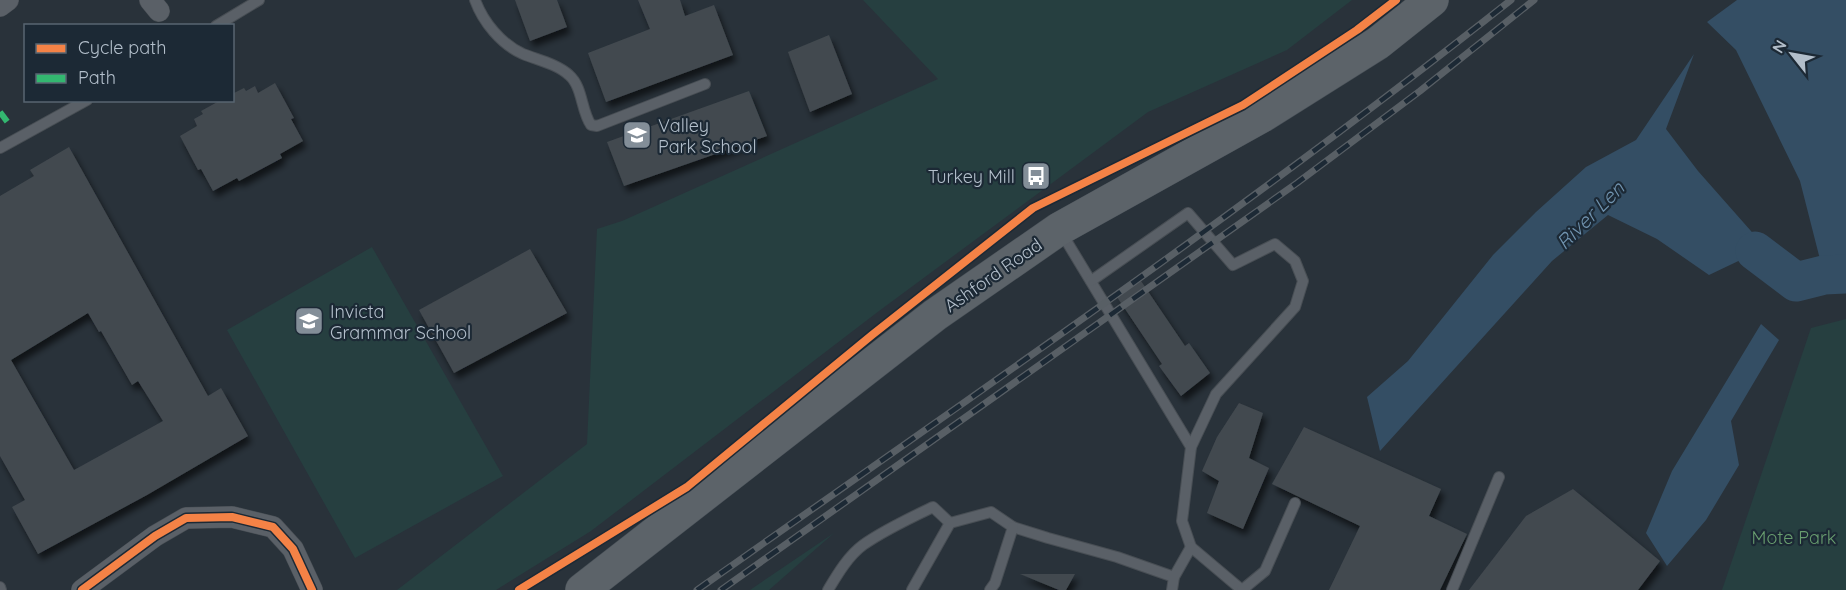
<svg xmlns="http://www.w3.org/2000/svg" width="1846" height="590" viewBox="0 0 1846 590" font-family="Quicksand,sans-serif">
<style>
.green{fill:#263f40}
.water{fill:#344e64}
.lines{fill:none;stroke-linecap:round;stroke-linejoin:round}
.river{stroke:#344e64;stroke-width:39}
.building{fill:#42494f;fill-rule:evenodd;filter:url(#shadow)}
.service-casing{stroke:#484e54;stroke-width:12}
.minor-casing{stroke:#484e54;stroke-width:22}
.primary-casing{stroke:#474f56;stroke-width:34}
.service{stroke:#5a6067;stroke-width:10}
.minor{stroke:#5a6067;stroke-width:21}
.primary{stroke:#5c6369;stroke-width:33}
.rail-casing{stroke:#585f65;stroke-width:7}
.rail{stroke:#1c2935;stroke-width:4.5;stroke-dasharray:14;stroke-linecap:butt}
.quiet{stroke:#33b770;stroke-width:6;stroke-dasharray:12 6;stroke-linecap:butt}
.cycleway-casing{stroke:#1c2935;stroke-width:11}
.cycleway{stroke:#f48246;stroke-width:8}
.labels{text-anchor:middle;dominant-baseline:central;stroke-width:4.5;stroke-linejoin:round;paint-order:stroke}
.poi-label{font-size:18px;fill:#b3bfcb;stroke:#1c2935;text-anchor:start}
.street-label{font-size:18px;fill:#b3bfcb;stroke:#1c2935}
.park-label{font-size:18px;fill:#689d6f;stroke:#1c2935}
.water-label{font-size:20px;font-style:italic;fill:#7194b0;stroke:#1c2935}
</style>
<defs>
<filter id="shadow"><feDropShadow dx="3.5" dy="6" stdDeviation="3" flood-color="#0009"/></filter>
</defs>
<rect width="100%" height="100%" fill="#29323a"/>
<g class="green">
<path d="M863,0H1352L1287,50L1148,112L879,311L591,531L496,590H397L587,444L597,229L622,221L938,79Z"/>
<path d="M372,247L503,476L355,558L227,330Z"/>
<path d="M1846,319V590H1722L1811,328Z"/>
<path d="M834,533L769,590H750Z"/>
</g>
<g class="water">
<path d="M1737,0H1846V282L1841,286L1824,275L1800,181L1736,50L1707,22Z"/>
<path d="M1694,54L1666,129L1698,171L1796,282L1789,295L1751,255L1709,275L1657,239L1608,215L1552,261L1380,451L1367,397L1408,361L1493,255L1536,212L1586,167L1636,140Z"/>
<path d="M1761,324L1779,340L1731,421L1739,465L1706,520L1667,566L1646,533L1672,471Z"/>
</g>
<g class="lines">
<path class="river" d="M1755,251L1796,282L1824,275L1846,274"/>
</g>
<g class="building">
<path d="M515,0H557L567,27L530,41Z"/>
<path d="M638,0H680L685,16L714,5L733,55L606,102L588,53L650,29Z"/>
<path d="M829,35L852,94L810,112L788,52Z"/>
<path d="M275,83L294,118L291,119L303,141L280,154L282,158L239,181L237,178L213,191L201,169L198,170L180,136L197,126L194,119L203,114L201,111L221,100H232V94L244,88L246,91L255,86L258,93Z"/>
<path d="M749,91L767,136L624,186L607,142Z"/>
<path d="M69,147L208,396L221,388L248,436L147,495L38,554L12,507L25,500L0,456V196L34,176L30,170ZM88,313L99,332L101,331L132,385L138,381L163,421L74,470L11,360Z"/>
<path d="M530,249L567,313L454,373L419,310Z"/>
<path d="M1141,281L1185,346L1189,343L1210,373L1181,396L1159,366L1162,364L1117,297Z"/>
<path d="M1239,403L1263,413L1249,458L1269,468L1243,529L1207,513L1219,481L1202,471L1217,437Z"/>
<path d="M1304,427L1441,489L1429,516L1467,534L1440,590H1329L1360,526L1272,484Z"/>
<path d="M1573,489L1660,561L1638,590H1469L1526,516Z"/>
<path d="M1020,574H1075L1066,590H1059Z"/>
</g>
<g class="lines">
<g class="service-casing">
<g id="service">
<path d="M475,0C483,22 501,44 523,54C538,60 557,64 569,75C583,87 581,111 591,125L597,126L705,84"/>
<path d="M216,26L259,0"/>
<path d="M0,148L87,100"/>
<path d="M1061,232L1191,447L1182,521L1191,547"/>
<path d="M1091,281L1188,213L1233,265L1275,244L1295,261L1303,281L1295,307L1216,394L1191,447"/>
<path d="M0,587L1,590"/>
<path d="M828,590C837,575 848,556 863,545C884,530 910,518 933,507L950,523"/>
<path d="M912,590L950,523L991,512L1013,527L1048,538L1117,557L1174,577"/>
<path d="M990,590L995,583L1013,527"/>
<path d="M1172,590L1174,577L1191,547L1242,590"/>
<path d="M1242,590L1265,571L1295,503"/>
<path d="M1452,590L1499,477"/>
</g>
</g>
<g class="minor-casing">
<g id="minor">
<path d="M150,0L159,11"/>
<path d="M0,6L8,0"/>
<path d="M82,590L155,536L186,518L232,517L273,527L293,549L312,590"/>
</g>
</g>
<g class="primary-casing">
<path id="primary" d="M582,590L935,315L1059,229L1262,116L1378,43L1432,0"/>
</g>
<use href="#service" class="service"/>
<use href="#minor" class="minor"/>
<use href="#primary" class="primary"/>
<g class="rail-casing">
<g id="rail">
<path d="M697,590C971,397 1248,208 1511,0"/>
<path d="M721,590L1297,183L1420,91L1534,0"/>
</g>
</g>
<use href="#rail" class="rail"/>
<path class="quiet" d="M0,112L9,124"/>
<g class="cycleway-casing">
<g id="cycleway">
<path d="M82,590L155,536L186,518L232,517L273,527L293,549L312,590"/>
<path d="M519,590L687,487L872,335L1033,208L1243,105L1357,30L1396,0"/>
</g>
</g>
<use href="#cycleway" class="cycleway"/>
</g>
<defs>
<g id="school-square" transform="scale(1.5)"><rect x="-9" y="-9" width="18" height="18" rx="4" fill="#838e98" stroke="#1c2935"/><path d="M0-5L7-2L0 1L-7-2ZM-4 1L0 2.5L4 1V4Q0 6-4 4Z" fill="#fff"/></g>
<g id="bus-square" transform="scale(1.5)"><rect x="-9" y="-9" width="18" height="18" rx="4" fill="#838e98" stroke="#1c2935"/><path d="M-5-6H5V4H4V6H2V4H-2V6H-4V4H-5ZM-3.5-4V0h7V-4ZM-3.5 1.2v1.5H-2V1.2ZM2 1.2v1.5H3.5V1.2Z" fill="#fff"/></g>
</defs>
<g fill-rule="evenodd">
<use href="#school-square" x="637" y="135"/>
<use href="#bus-square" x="1036" y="176"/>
<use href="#school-square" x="309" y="321"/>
</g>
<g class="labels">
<g class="poi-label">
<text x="658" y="125">Valley<tspan x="658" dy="21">Park School</tspan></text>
<text x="1015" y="176" text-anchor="end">Turkey Mill</text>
<text x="330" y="311">Invicta<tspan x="330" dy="21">Grammar School</tspan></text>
</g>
<g class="street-label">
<text transform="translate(993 275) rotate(-35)">Ashford Road</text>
</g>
<g class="park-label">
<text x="1794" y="537">Mote Park</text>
</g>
<g class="water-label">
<text transform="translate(1590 215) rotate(-45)">River Len</text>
</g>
</g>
<rect x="24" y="24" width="210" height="78" fill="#1c2935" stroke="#586571" stroke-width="1.5"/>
<rect x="36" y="44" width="30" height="9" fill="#f48246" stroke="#586571" stroke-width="1.5"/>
<text x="78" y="54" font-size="18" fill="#b3bfcb">Cycle path</text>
<rect x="36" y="74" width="30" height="9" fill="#33b770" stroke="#586571" stroke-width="1.5"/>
<text x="78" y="84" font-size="18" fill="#b3bfcb">Path</text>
<g transform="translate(1792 54) rotate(301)" stroke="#1c2935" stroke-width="4.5" paint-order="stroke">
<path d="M0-4.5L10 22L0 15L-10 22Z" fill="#b3bfcb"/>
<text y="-9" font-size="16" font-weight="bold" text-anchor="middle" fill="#b3bfcb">N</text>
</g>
</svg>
